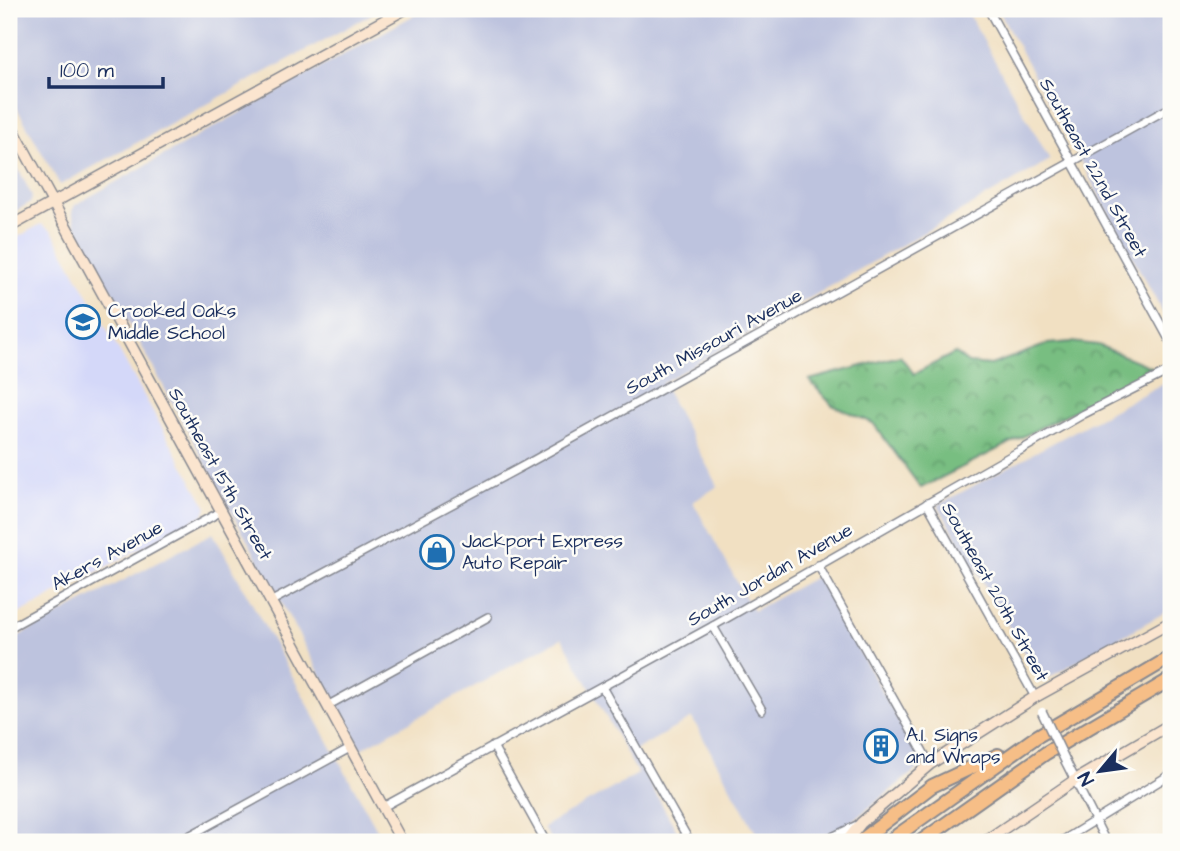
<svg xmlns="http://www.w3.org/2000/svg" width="1180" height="851" viewBox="0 0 1180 851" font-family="'Architects Daughter',sans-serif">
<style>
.built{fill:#d4d8f9}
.industrial{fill:#bdc3de}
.forest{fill:url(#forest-crowns);stroke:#4a7670;stroke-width:2}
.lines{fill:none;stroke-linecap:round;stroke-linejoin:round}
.minor-casing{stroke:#868890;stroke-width:10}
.tertiary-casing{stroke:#868890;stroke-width:11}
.secondary-casing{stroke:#868890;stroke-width:13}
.motorway-casing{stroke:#868890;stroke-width:16}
.minor{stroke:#fff;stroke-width:7}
.tertiary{stroke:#fff;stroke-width:8}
.secondary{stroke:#fbe5cf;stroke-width:10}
.motorway{stroke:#f6be87;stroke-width:12}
.tertiary-bridge-casing{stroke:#868890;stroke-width:11;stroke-linecap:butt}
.tertiary-bridge{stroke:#fff;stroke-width:8}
.labels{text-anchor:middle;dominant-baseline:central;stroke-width:5;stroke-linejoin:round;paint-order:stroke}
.street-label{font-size:19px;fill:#1b2f5e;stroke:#fdfcf7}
.poi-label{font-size:19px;fill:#1b2f5e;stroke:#fdfcf7;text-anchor:start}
</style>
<defs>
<pattern id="forest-crowns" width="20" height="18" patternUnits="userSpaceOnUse" patternTransform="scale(1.75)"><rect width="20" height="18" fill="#78be81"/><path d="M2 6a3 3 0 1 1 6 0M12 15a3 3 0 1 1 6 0" fill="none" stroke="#629b6d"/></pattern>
</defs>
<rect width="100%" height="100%" fill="#fdfcf7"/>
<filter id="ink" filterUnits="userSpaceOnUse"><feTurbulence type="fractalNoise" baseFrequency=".0143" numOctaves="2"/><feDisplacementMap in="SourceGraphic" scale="14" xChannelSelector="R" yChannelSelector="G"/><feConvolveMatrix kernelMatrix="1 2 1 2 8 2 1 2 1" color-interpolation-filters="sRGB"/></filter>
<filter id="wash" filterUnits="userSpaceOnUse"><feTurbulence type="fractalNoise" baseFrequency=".00686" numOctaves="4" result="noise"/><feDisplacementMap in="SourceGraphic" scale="28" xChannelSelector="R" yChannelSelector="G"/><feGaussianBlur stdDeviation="1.57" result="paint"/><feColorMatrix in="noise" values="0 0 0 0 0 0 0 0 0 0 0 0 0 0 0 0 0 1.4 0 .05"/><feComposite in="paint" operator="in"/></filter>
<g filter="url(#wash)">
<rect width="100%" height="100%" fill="#f1e0c2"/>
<path class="built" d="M41,224L52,231L207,508L203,515L9,619V242Z"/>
<g class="industrial">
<path d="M9,9H381L60,185L9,94Z"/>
<path d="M425,9H966L1050,160L662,383L718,486L693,502L753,611L817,576L919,757L920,766L916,770L840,831L821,837L761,842L692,718L632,752L683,842H552L543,827L638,774L562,638L361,749L75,224L72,211L75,205Z"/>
<path d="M997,9H1171V328L1000,13Z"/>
<path d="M9,150L32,196L31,202L9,215Z"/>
<path d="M1171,379V609L1041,682L938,505Z"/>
<path d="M213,533L384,842H9V641Z"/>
</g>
<path class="forest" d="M1071,342L1098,345L1156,369L921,488L873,423L832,405L809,380L900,356L914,374L955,353L968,363L991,365L1048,344Z"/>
</g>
<g filter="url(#ink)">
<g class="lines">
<g class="minor-casing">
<g id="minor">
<path d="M988,9L1171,343"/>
<path d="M927,503L1035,697"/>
<path d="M818,565L930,764"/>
<path d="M270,602L525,465L1171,107"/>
<path d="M713,626L762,710"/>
<path d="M9,628L220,512"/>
<path d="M602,687L690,842"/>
<path d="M327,706L488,617"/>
<path d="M493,746L546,842"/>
<path d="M1075,780L1106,842"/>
<path d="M383,807L713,626L1084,414L1171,370"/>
<path d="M178,842L350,748"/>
<path d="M1060,842L1171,774"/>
</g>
</g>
<g class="tertiary-casing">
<g id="tertiary">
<path d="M1066,762L1075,780"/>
<path d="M791,842L831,838L858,825"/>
</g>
</g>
<g class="secondary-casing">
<g id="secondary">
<path d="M9,122L402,842"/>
<path d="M9,227L405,9"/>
<path d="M846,842L861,823L930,764L1035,697L1171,622"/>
<path d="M984,842L1075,780L1171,724"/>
</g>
</g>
<g class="motorway-casing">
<g id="motorway">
<path d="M859,842L932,786L998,755"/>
<path d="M888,842L1036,737L1171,657"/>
<path d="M920,842L1046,753L1171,679"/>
</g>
</g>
<use href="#minor" class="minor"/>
<use href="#tertiary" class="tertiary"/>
<use href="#secondary" class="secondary"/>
<use href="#motorway" class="motorway"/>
<g class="tertiary-bridge-casing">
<path id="tertiary-bridge" d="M1042,712L1066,762"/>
</g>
<use href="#tertiary-bridge" class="tertiary-bridge"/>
</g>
</g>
<defs>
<g id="school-ring" transform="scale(1.75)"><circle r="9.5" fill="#fdfcf7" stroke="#1f6fb2" stroke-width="1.5"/><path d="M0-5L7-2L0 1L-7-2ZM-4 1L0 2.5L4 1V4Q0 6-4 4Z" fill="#1f6fb2"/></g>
<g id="shop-ring" transform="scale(1.75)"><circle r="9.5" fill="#fdfcf7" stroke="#1f6fb2" stroke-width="1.5"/><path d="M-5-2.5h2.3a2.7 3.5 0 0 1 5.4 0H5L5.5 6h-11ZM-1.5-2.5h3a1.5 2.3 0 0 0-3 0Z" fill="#1f6fb2"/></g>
<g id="building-ring" transform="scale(1.75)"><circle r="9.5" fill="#fdfcf7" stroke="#1f6fb2" stroke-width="1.5"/><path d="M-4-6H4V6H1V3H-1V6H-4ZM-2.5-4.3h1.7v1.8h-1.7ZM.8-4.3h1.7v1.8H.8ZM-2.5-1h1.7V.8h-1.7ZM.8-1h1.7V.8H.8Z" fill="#1f6fb2"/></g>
</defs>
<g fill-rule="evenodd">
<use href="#school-ring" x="83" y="322"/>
<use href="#shop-ring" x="437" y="552"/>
<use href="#building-ring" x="881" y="746"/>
</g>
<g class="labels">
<g class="street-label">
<text transform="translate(1093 168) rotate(61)">Southeast 22nd Street</text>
<text transform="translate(714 342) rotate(-29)">South Missouri Avenue</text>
<text transform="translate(220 474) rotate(61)">Southeast 15th Street</text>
<text transform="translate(107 556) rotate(-29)">Akers Avenue</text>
<text transform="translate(770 575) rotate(-30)">South Jordan Avenue</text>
<text transform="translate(995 592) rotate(61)">Southeast 20th Street</text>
</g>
<g class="poi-label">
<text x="108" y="311">Crooked Oaks<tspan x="108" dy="22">Middle School</tspan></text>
<text x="462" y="541">Jackport Express<tspan x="462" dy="22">Auto Repair</tspan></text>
<text x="906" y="735">A.I. Signs<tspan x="906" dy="22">and Wraps</tspan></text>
</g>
</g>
<rect width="1180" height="851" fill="none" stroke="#fdfcf7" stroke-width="35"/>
<g transform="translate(1100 771) rotate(241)" stroke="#fdfcf7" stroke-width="5" paint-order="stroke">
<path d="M0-5L12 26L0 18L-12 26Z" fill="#1b2f5e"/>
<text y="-10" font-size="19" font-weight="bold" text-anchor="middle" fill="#1b2f5e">N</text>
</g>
<path d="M49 77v10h114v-10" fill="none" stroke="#1b2f5e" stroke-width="3.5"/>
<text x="60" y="77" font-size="21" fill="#1b2f5e" stroke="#fdfcf7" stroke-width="5" paint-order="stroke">100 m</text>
</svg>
